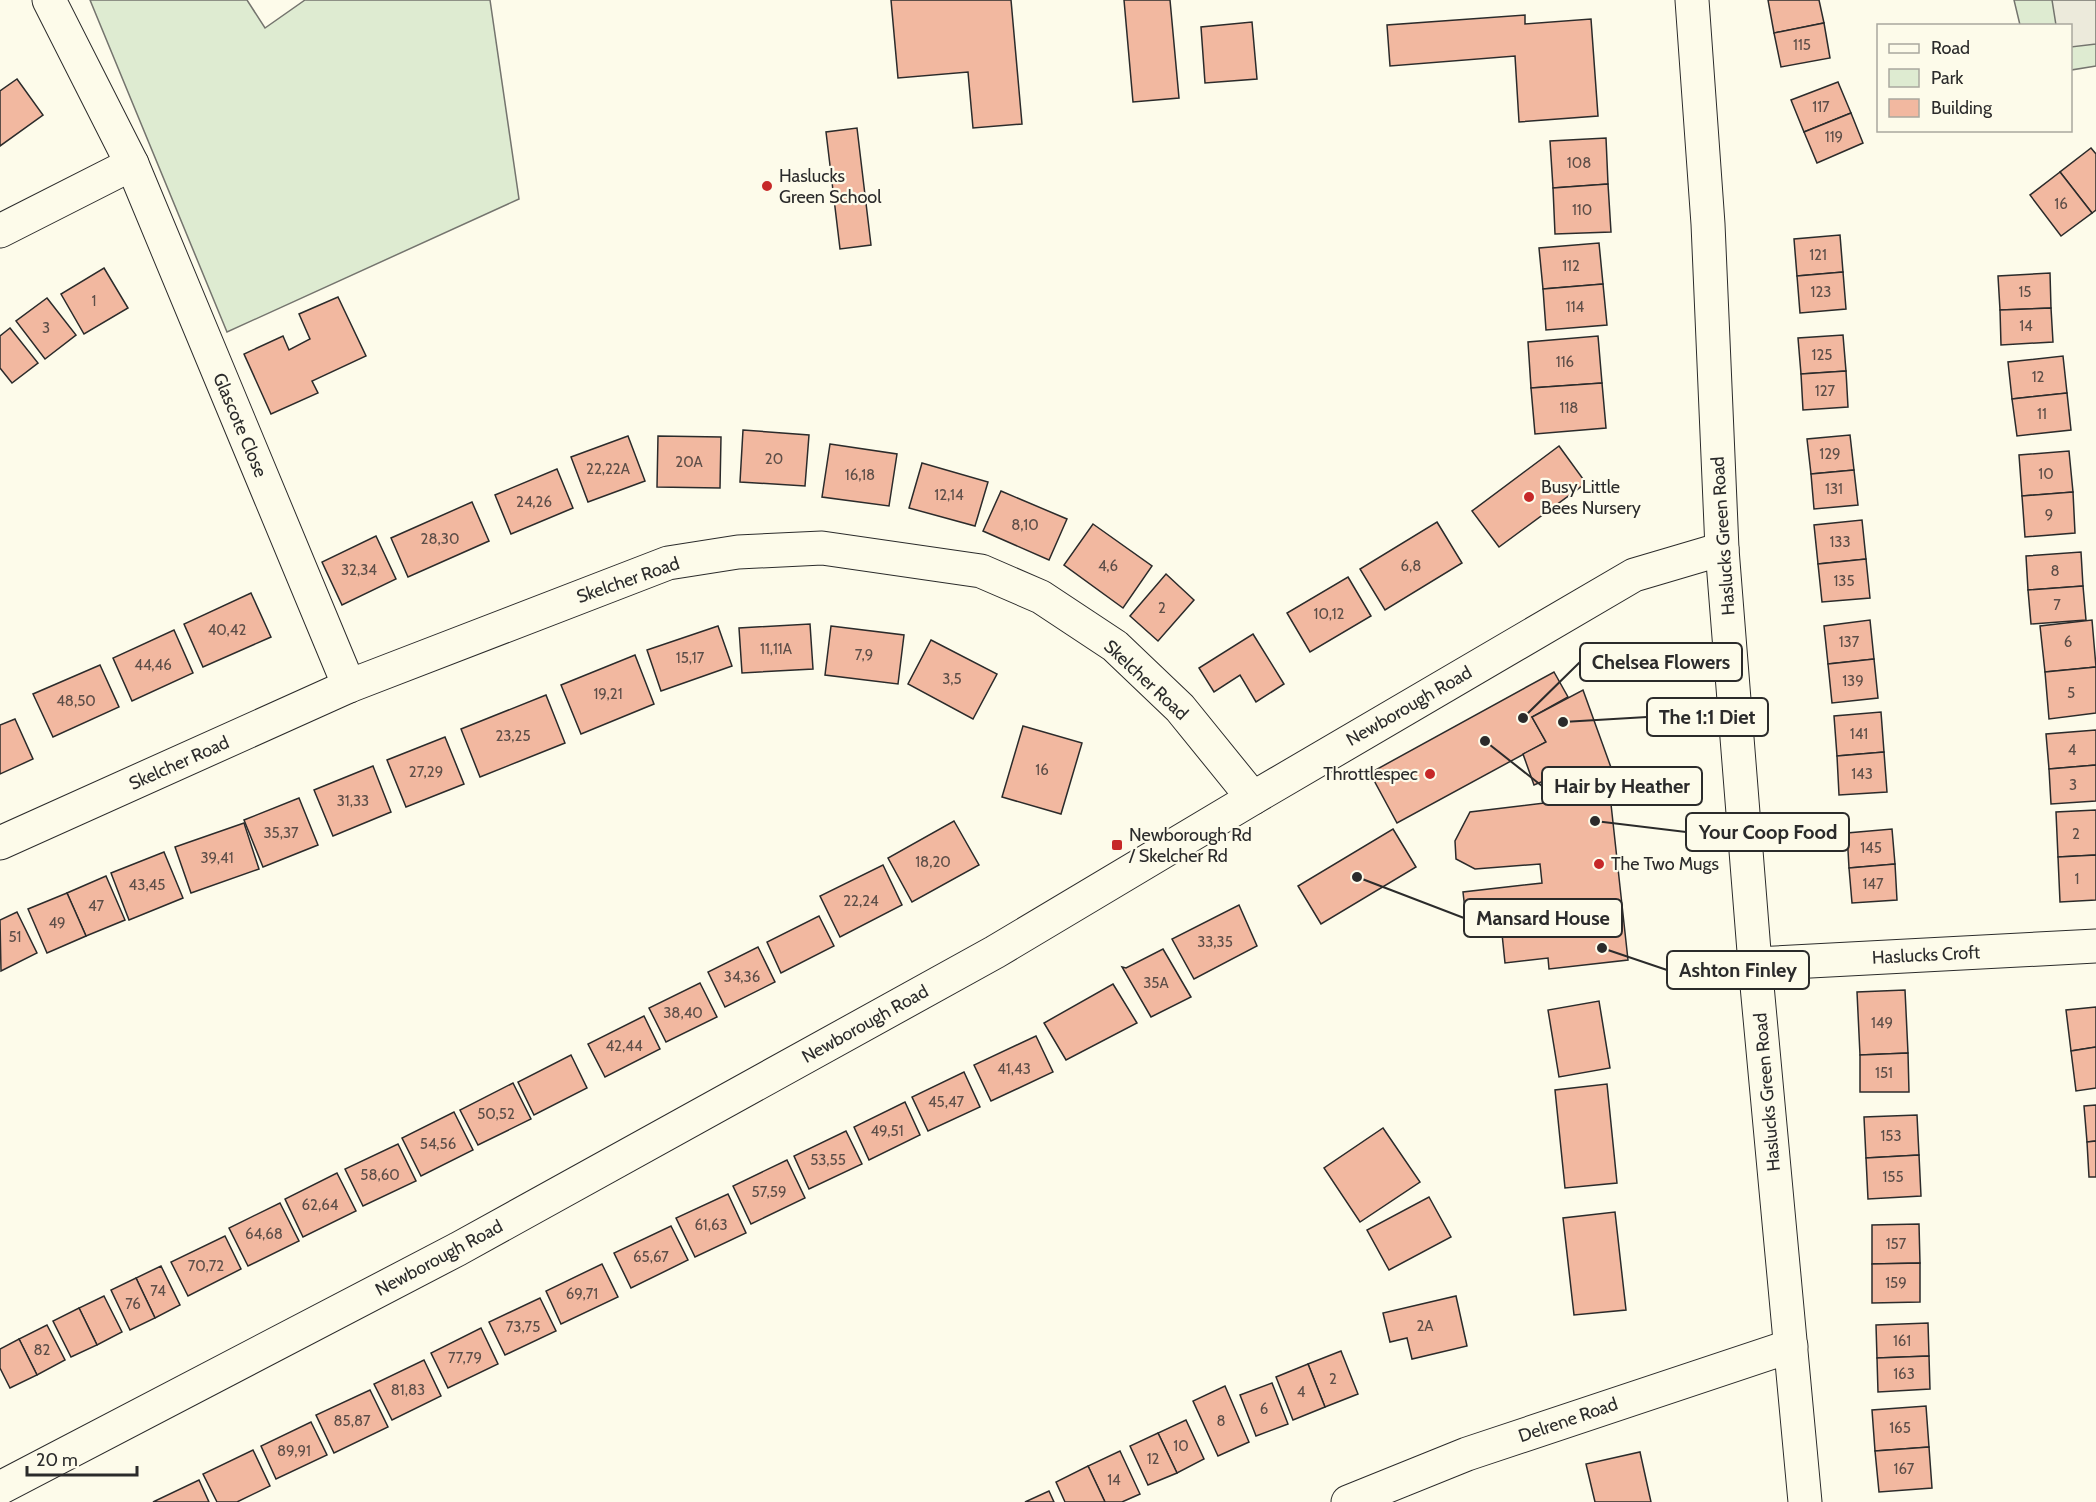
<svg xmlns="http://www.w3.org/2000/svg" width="2096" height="1502" viewBox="0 0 2096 1502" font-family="Cabin,sans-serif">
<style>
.green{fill:#deebd1;stroke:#74746e;stroke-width:1.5}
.parking{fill:#eceadb;stroke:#74746e;stroke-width:1.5}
.building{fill:#f2b8a0;stroke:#2b2b2b;stroke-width:1.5}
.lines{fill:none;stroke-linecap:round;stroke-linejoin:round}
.street-casing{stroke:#2b2b2b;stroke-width:35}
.secondary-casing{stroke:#2b2b2b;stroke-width:35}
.street{stroke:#fdfbea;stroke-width:33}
.secondary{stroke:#fdfbea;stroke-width:33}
.poi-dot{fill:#c62828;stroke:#fdfbea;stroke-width:2}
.labels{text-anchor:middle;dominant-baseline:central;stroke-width:4.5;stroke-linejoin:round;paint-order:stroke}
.number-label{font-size:15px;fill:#5d4e48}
.poi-label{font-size:18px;fill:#2b2b2b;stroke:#fdfbea;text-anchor:start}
.street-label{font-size:18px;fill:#2b2b2b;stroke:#fdfbea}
.leader{fill:none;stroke:#2b2b2b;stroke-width:2}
.callout-dot{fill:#2b2b2b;stroke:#fdfbea;stroke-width:2}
.callout{fill:#fdfbea;stroke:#2b2b2b;stroke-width:2}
.callout-label{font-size:20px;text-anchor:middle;font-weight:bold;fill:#2b2b2b}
</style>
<rect width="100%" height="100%" fill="#fdfbea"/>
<g class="green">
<path d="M90,0H247L265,28L305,0H490L519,199L227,332Z"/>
<path d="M2014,0H2096V66L2071,70L2070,26L2020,25Z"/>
</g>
<path class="parking" d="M2052,0H2096V44L2071,47L2070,26L2056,25Z"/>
<g class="building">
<path d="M891,0H1011L1022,124L973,128L968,72L898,78Z"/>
<path d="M1124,0H1170L1179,98L1133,102Z"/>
<path d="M1768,0H1819L1824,23L1774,33Z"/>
<path d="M1525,15V24L1591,19L1598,116L1519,122L1515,56L1390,66L1387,25Z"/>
<path d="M1252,22L1257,79L1205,83L1201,27Z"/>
<path d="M1824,23L1830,58L1781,67L1774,33Z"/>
<path d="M17,79L43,115L0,146V91Z"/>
<path d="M1838,82L1851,113L1804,132L1791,100Z"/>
<path d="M1851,113L1863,143L1817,163L1804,132Z"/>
<path d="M857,128L871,245L840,249L826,132Z"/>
<path d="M1606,138L1608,184L1553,188L1550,141Z"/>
<path d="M2091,148L2096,154V210L2092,213L2060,172Z"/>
<path d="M2060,172L2092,213L2061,236L2030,195Z"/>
<path d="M1608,184L1611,232L1555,234L1553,188Z"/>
<path d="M1840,235L1843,272L1797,276L1794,239Z"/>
<path d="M1599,243L1603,284L1543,289L1539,248Z"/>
<path d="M104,268L128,308L84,334L61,294Z"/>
<path d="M1843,272L1846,309L1800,313L1797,276Z"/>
<path d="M2050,273L2051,308L2000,310L1998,276Z"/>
<path d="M1603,284L1607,325L1546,330L1543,289Z"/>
<path d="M338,297L366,356L312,381L318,393L271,414L244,354L283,336L289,350L310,339L299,314Z"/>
<path d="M47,298L76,335L45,359L16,321Z"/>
<path d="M2051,308L2053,342L2001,345L2000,310Z"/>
<path d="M10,328L38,363L12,383L0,368V336Z"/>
<path d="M1843,335L1846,371L1801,374L1798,338Z"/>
<path d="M1598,336L1602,383L1531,388L1528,342Z"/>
<path d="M2063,356L2067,393L2012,399L2008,362Z"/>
<path d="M1846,371L1848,407L1803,410L1801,374Z"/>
<path d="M1602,383L1606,428L1535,434L1531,388Z"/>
<path d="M2067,393L2071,430L2017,436L2012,399Z"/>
<path d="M743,430L809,435L805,486L740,482Z"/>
<path d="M1850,435L1854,470L1811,474L1807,439Z"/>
<path d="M628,436L645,481L588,502L571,457Z"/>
<path d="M658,436L721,437L720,488L657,487Z"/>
<path d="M830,444L897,454L889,506L822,497Z"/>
<path d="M1559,446L1586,483L1499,547L1472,511Z"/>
<path d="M2069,451L2073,492L2022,496L2019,455Z"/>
<path d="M922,463L988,482L975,526L909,508Z"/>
<path d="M557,469L573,508L511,534L495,495Z"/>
<path d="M1854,470L1858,505L1814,509L1811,474Z"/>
<path d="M1001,491L1067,519L1049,560L983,531Z"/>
<path d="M2073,492L2075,533L2025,537L2022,496Z"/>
<path d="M472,502L489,541L408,577L391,538Z"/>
<path d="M1862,520L1866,559L1818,564L1814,525Z"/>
<path d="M1437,522L1462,563L1385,610L1360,569Z"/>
<path d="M1093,524L1152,566L1123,608L1064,565Z"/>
<path d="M376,536L396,579L342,605L322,562Z"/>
<path d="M2081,552L2083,586L2028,590L2026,556Z"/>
<path d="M1866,559L1870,598L1822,602L1818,564Z"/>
<path d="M1166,574L1194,600L1158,641L1130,616Z"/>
<path d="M1348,577L1371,616L1310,652L1287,613Z"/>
<path d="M2083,586L2086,620L2031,624L2028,590Z"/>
<path d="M251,593L271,637L203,667L184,624Z"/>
<path d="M1870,620L1874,659L1828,664L1824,626Z"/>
<path d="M2092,620L2096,667L2045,672L2040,626Z"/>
<path d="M810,624L813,669L742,673L739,628Z"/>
<path d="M718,626L732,666L661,691L647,650Z"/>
<path d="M831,626L904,635L898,684L825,675Z"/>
<path d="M174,630L193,673L132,701L113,658Z"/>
<path d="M1253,634L1284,684L1256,702L1240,675L1214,692L1199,668Z"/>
<path d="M931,640L997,674L973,719L908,684Z"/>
<path d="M635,655L654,704L581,734L561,685Z"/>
<path d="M1874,659L1878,698L1832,703L1828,664Z"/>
<path d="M100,665L119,707L53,737L33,694Z"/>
<path d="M2096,667V713L2049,719L2045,672Z"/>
<path d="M1554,672L1568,697L1532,717L1546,742L1397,823L1370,773Z"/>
<path d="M1583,690L1613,773L1567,791L1560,774L1534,785L1523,754L1546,742L1532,717Z"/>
<path d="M546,695L565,743L480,777L461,729Z"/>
<path d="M1881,712L1884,752L1837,756L1834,716Z"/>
<path d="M15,719L33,759L0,774V725Z"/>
<path d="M1023,726L1082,743L1061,814L1002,797Z"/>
<path d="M2096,730V765L2049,769L2046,734Z"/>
<path d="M445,737L464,784L406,807L387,760Z"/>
<path d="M1884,752L1887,792L1839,795L1837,756Z"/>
<path d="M2096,765V801L2051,804L2049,769Z"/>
<path d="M373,766L391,812L333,836L314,790Z"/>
<path d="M1610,795L1628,960L1549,969L1548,958L1505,963L1501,924L1467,928L1463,892L1542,883L1540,864L1475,869L1456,859L1455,841L1470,812Z"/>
<path d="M299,798L318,845L263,867L244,820Z"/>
<path d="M2096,810V855L2058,857L2056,812Z"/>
<path d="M954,821L979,865L912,902L888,858Z"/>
<path d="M244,823L259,869L191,893L175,847Z"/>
<path d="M1393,829L1416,867L1321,924L1298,886Z"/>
<path d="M1892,829L1895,864L1849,868L1847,833Z"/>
<path d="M164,852L183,898L129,920L111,873Z"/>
<path d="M2096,855V900L2060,902L2058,857Z"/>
<path d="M1895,864L1897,900L1852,903L1849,868Z"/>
<path d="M883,865L902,905L840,937L820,896Z"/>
<path d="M106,876L125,920L86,936L67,893Z"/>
<path d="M67,893L86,936L47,953L28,909Z"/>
<path d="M1239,905L1257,946L1194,979L1172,939Z"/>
<path d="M17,912L37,953L1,971L0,920Z"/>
<path d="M819,916L834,946L781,973L767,942Z"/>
<path d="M758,947L775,982L725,1007L708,972Z"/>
<path d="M1163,949L1191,997L1151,1017L1122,967L1126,968Z"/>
<path d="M700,983L717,1017L666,1042L649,1008Z"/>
<path d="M1113,984L1137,1023L1066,1060L1044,1023Z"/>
<path d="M1905,990L1908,1053L1860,1055L1857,992Z"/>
<path d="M1599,1001L1610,1068L1559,1077L1548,1010Z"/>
<path d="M2096,1007V1047L2071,1051L2066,1010Z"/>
<path d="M644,1016L660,1049L605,1077L588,1044Z"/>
<path d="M1036,1036L1053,1072L991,1101L974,1065Z"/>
<path d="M2096,1047V1088L2076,1091L2071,1051Z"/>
<path d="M1908,1053L1909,1092H1860V1055Z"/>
<path d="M571,1055L587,1088L534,1115L518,1082Z"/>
<path d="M964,1072L980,1107L928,1131L912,1097Z"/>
<path d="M513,1083L531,1119L478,1145L460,1110Z"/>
<path d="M1607,1084L1617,1183L1565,1188L1555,1090Z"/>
<path d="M905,1102L920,1135L869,1160L854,1127Z"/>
<path d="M2096,1105V1141L2087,1142L2084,1106Z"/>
<path d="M454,1112L473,1150L421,1176L402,1138Z"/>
<path d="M1917,1115L1919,1155L1866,1158L1864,1117Z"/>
<path d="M1383,1128L1420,1182L1360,1222L1324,1168Z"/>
<path d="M846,1131L862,1164L809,1189L794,1156Z"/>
<path d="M2096,1141V1177H2089L2087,1142Z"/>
<path d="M398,1144L416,1181L363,1206L345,1169Z"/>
<path d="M1919,1155L1921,1196L1868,1199L1866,1158Z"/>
<path d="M787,1160L805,1198L751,1224L733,1186Z"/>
<path d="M337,1173L356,1211L303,1237L285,1199Z"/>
<path d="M728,1194L746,1233L695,1257L676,1218Z"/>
<path d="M1429,1197L1451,1237L1389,1270L1367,1230Z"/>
<path d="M280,1203L299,1241L248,1266L229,1228Z"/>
<path d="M1615,1212L1626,1310L1574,1315L1563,1218Z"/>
<path d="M1919,1224L1920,1263L1872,1264V1225Z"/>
<path d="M671,1226L688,1260L631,1288L614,1253Z"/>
<path d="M225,1236L241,1269L188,1296L171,1262Z"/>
<path d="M1920,1263V1302L1872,1303V1264Z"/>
<path d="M602,1264L618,1297L561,1324L546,1291Z"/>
<path d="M161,1266L180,1305L155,1318L136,1278Z"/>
<path d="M136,1278L155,1318L130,1330L111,1290Z"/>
<path d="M104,1296L122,1332L97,1345L79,1308Z"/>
<path d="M1456,1296L1467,1346L1412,1359L1407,1338L1390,1342L1383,1313Z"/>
<path d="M540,1298L556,1331L505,1355L489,1322Z"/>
<path d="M79,1308L97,1345L71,1357L53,1321Z"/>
<path d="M1928,1323L1929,1356L1877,1358L1876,1325Z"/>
<path d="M47,1325L65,1360L37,1375L19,1339Z"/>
<path d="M481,1328L498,1364L448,1388L431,1353Z"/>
<path d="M19,1339L37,1375L10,1388L0,1368V1349Z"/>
<path d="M1341,1351L1358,1394L1325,1407L1308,1364Z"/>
<path d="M1929,1356L1930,1389L1878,1392L1877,1358Z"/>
<path d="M424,1360L441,1396L392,1420L374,1384Z"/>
<path d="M1308,1364L1325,1407L1293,1420L1276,1377Z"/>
<path d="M1272,1383L1288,1424L1256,1436L1240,1395Z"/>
<path d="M1225,1386L1249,1442L1218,1456L1193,1401Z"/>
<path d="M370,1390L388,1427L334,1453L316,1415Z"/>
<path d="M1926,1406L1929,1447L1875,1451L1872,1410Z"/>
<path d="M1186,1420L1204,1459L1177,1473L1158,1433Z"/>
<path d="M311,1422L327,1455L276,1479L261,1446Z"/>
<path d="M1158,1433L1177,1473L1148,1485L1130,1446Z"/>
<path d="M1929,1447L1932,1488L1879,1492L1875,1451Z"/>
<path d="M253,1450L270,1486L237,1502H217L203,1474Z"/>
<path d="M1120,1451L1140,1494L1122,1502H1105L1088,1466Z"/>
<path d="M1640,1452L1651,1502H1595L1586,1464Z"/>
<path d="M1088,1466L1105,1502H1065L1056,1482Z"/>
<path d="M199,1480L209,1502H153Z"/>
<path d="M1049,1491L1054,1502H1025Z"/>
</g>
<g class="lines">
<g class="street-casing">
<g id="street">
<path d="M49,0L132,164L349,686"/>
<path d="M0,231L132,164"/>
<path d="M0,843L349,686L668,563L738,552L822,548L981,571L1041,597L1115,646L1180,708L1253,798"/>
<path d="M1755,964L2096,946"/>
<path d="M1348,1502L1467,1454L1791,1346"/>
</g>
</g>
<g class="secondary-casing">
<g id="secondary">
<path d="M1692,0L1708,224L1722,549L1755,964L1805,1502"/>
<path d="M0,1488L458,1249L995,952L1253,798L1634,575L1722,549"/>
</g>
</g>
<use href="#street" class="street"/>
<use href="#secondary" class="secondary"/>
</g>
<g class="poi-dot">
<circle cx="767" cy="186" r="6"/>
<circle cx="1529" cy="497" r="6"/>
<circle cx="1430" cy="774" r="6"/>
<rect x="1111" y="839" width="12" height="12" rx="3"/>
<circle cx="1599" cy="864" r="6"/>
</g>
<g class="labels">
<g class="number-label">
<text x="1802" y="45">115</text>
<text x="1821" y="107">117</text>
<text x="1834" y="137">119</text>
<text x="1579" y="163">108</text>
<text x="2061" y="204">16</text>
<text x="1582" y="210">110</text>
<text x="1818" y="255">121</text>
<text x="1571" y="266">112</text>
<text x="1821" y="292">123</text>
<text x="2025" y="292">15</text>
<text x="94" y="301">1</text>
<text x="1575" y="307">114</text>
<text x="2026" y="326">14</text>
<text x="46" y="328">3</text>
<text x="1822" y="355">125</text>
<text x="1565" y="362">116</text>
<text x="2038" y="377">12</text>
<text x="1825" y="391">127</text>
<text x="1569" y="408">118</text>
<text x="2042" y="414">11</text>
<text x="1830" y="454">129</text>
<text x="774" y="459">20</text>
<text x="689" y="462">20A</text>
<text x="608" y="469">22,22A</text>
<text x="2046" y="474">10</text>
<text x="860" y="475">16,18</text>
<text x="1834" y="489">131</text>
<text x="949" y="495">12,14</text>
<text x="534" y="502">24,26</text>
<text x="2049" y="515">9</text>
<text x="1025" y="525">8,10</text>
<text x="440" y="539">28,30</text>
<text x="1840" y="542">133</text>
<text x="1108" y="566">4,6</text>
<text x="1411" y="566">6,8</text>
<text x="359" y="570">32,34</text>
<text x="2055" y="571">8</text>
<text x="1844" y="581">135</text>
<text x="2057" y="605">7</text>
<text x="1162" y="608">2</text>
<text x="1329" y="614">10,12</text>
<text x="227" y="630">40,42</text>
<text x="1849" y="642">137</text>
<text x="2068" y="642">6</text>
<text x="776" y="649">11,11A</text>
<text x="864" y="655">7,9</text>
<text x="690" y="658">15,17</text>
<text x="153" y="665">44,46</text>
<text x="952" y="679">3,5</text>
<text x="1853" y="681">139</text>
<text x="2071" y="693">5</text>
<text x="608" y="694">19,21</text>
<text x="76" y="701">48,50</text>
<text x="1859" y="734">141</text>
<text x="513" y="736">23,25</text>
<text x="2072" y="750">4</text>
<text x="1042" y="770">16</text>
<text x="426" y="772">27,29</text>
<text x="1862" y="774">143</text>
<text x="2073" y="785">3</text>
<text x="353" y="801">31,33</text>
<text x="281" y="833">35,37</text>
<text x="2076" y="834">2</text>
<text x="1871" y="848">145</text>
<text x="217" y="858">39,41</text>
<text x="933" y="862">18,20</text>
<text x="2077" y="879">1</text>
<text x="1873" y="884">147</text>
<text x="147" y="885">43,45</text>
<text x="861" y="901">22,24</text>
<text x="96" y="906">47</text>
<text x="57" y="923">49</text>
<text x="15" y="937">51</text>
<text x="1215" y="942">33,35</text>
<text x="742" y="977">34,36</text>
<text x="1156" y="983">35A</text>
<text x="683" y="1013">38,40</text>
<text x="1882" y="1023">149</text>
<text x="624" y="1046">42,44</text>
<text x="1014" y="1069">41,43</text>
<text x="1884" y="1073">151</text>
<text x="946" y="1102">45,47</text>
<text x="496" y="1114">50,52</text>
<text x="887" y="1131">49,51</text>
<text x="1891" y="1136">153</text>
<text x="438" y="1144">54,56</text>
<text x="828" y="1160">53,55</text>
<text x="380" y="1175">58,60</text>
<text x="1893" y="1177">155</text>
<text x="769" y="1192">57,59</text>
<text x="320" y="1205">62,64</text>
<text x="711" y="1225">61,63</text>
<text x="264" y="1234">64,68</text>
<text x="1896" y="1244">157</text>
<text x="651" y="1257">65,67</text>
<text x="206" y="1266">70,72</text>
<text x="1896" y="1283">159</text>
<text x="158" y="1291">74</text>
<text x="582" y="1294">69,71</text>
<text x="133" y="1304">76</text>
<text x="1425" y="1326">2A</text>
<text x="523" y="1327">73,75</text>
<text x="1902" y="1341">161</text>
<text x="42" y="1350">82</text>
<text x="465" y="1358">77,79</text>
<text x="1904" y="1374">163</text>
<text x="1333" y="1379">2</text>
<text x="408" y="1390">81,83</text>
<text x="1301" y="1392">4</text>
<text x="1264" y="1409">6</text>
<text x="352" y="1421">85,87</text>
<text x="1221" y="1421">8</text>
<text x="1900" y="1428">165</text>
<text x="1181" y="1446">10</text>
<text x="294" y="1451">89,91</text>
<text x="1153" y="1459">12</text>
<text x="1904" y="1469">167</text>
<text x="1114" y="1480">14</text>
</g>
<g class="poi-label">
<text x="779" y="176">Haslucks<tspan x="779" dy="21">Green School</tspan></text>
<text x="1541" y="487">Busy Little<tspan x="1541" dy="21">Bees Nursery</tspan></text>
<text x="1418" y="774" text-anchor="end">Throttlespec</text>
<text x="1129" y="835">Newborough Rd<tspan x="1129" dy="21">/ Skelcher Rd</tspan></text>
<text x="1611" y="864">The Two Mugs</text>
</g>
<g class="street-label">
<text transform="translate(240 425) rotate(67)">Glascote Close</text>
<text transform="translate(1723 536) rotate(-94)">Haslucks Green Road</text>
<text transform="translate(628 580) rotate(-19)">Skelcher Road</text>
<text transform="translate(1146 680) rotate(43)">Skelcher Road</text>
<text transform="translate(1409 706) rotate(-30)">Newborough Road</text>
<text transform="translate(179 763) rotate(-24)">Skelcher Road</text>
<text transform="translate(1926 955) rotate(-3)">Haslucks Croft</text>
<text transform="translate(865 1024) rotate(-29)">Newborough Road</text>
<text transform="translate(1767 1092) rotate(-95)">Haslucks Green Road</text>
<text transform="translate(439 1258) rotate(-28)">Newborough Road</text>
<text transform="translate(1568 1420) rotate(-19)">Delrene Road</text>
</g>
</g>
<path class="leader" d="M1523 718L1580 662M1563 722L1647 717M1485 741L1542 786M1595 821L1686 832M1357 877L1464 918M1602 948L1667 970"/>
<g class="callout-dot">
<circle cx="1523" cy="718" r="6"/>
<circle cx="1563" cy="722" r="6"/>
<circle cx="1485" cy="741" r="6"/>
<circle cx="1595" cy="821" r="6"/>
<circle cx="1357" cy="877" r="6"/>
<circle cx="1602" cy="948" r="6"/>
</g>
<g class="callout">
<rect x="1580" y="643" width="162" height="38" rx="6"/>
<rect x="1647" y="698" width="121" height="38" rx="6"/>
<rect x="1542" y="767" width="160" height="38" rx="6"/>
<rect x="1686" y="813" width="163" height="38" rx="6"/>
<rect x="1464" y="899" width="158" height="38" rx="6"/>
<rect x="1667" y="951" width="142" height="38" rx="6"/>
</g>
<g class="callout-label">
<text x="1661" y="669">Chelsea Flowers</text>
<text x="1707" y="724">The 1:1 Diet</text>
<text x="1622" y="793">Hair by Heather</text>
<text x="1768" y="839">Your Coop Food</text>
<text x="1543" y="925">Mansard House</text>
<text x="1738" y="977">Ashton Finley</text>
</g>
<rect x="1877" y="24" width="195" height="108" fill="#fdfbea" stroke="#a9a89e" stroke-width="1.5"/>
<rect x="1889" y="44" width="30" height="9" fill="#fdfbea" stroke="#a9a89e" stroke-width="1.5"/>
<text x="1931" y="54" font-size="18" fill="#2b2b2b">Road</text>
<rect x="1889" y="69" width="30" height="18" fill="#deebd1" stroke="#a9a89e" stroke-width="1.5"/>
<text x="1931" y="84" font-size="18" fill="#2b2b2b">Park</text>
<rect x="1889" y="99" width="30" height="18" fill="#f2b8a0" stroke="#a9a89e" stroke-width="1.5"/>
<text x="1931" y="114" font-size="18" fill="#2b2b2b">Building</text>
<path d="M27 1466v9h110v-9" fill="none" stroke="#2b2b2b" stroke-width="3"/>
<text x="36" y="1466" font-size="18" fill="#2b2b2b" stroke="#fdfbea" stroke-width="4.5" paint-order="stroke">20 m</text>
</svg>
